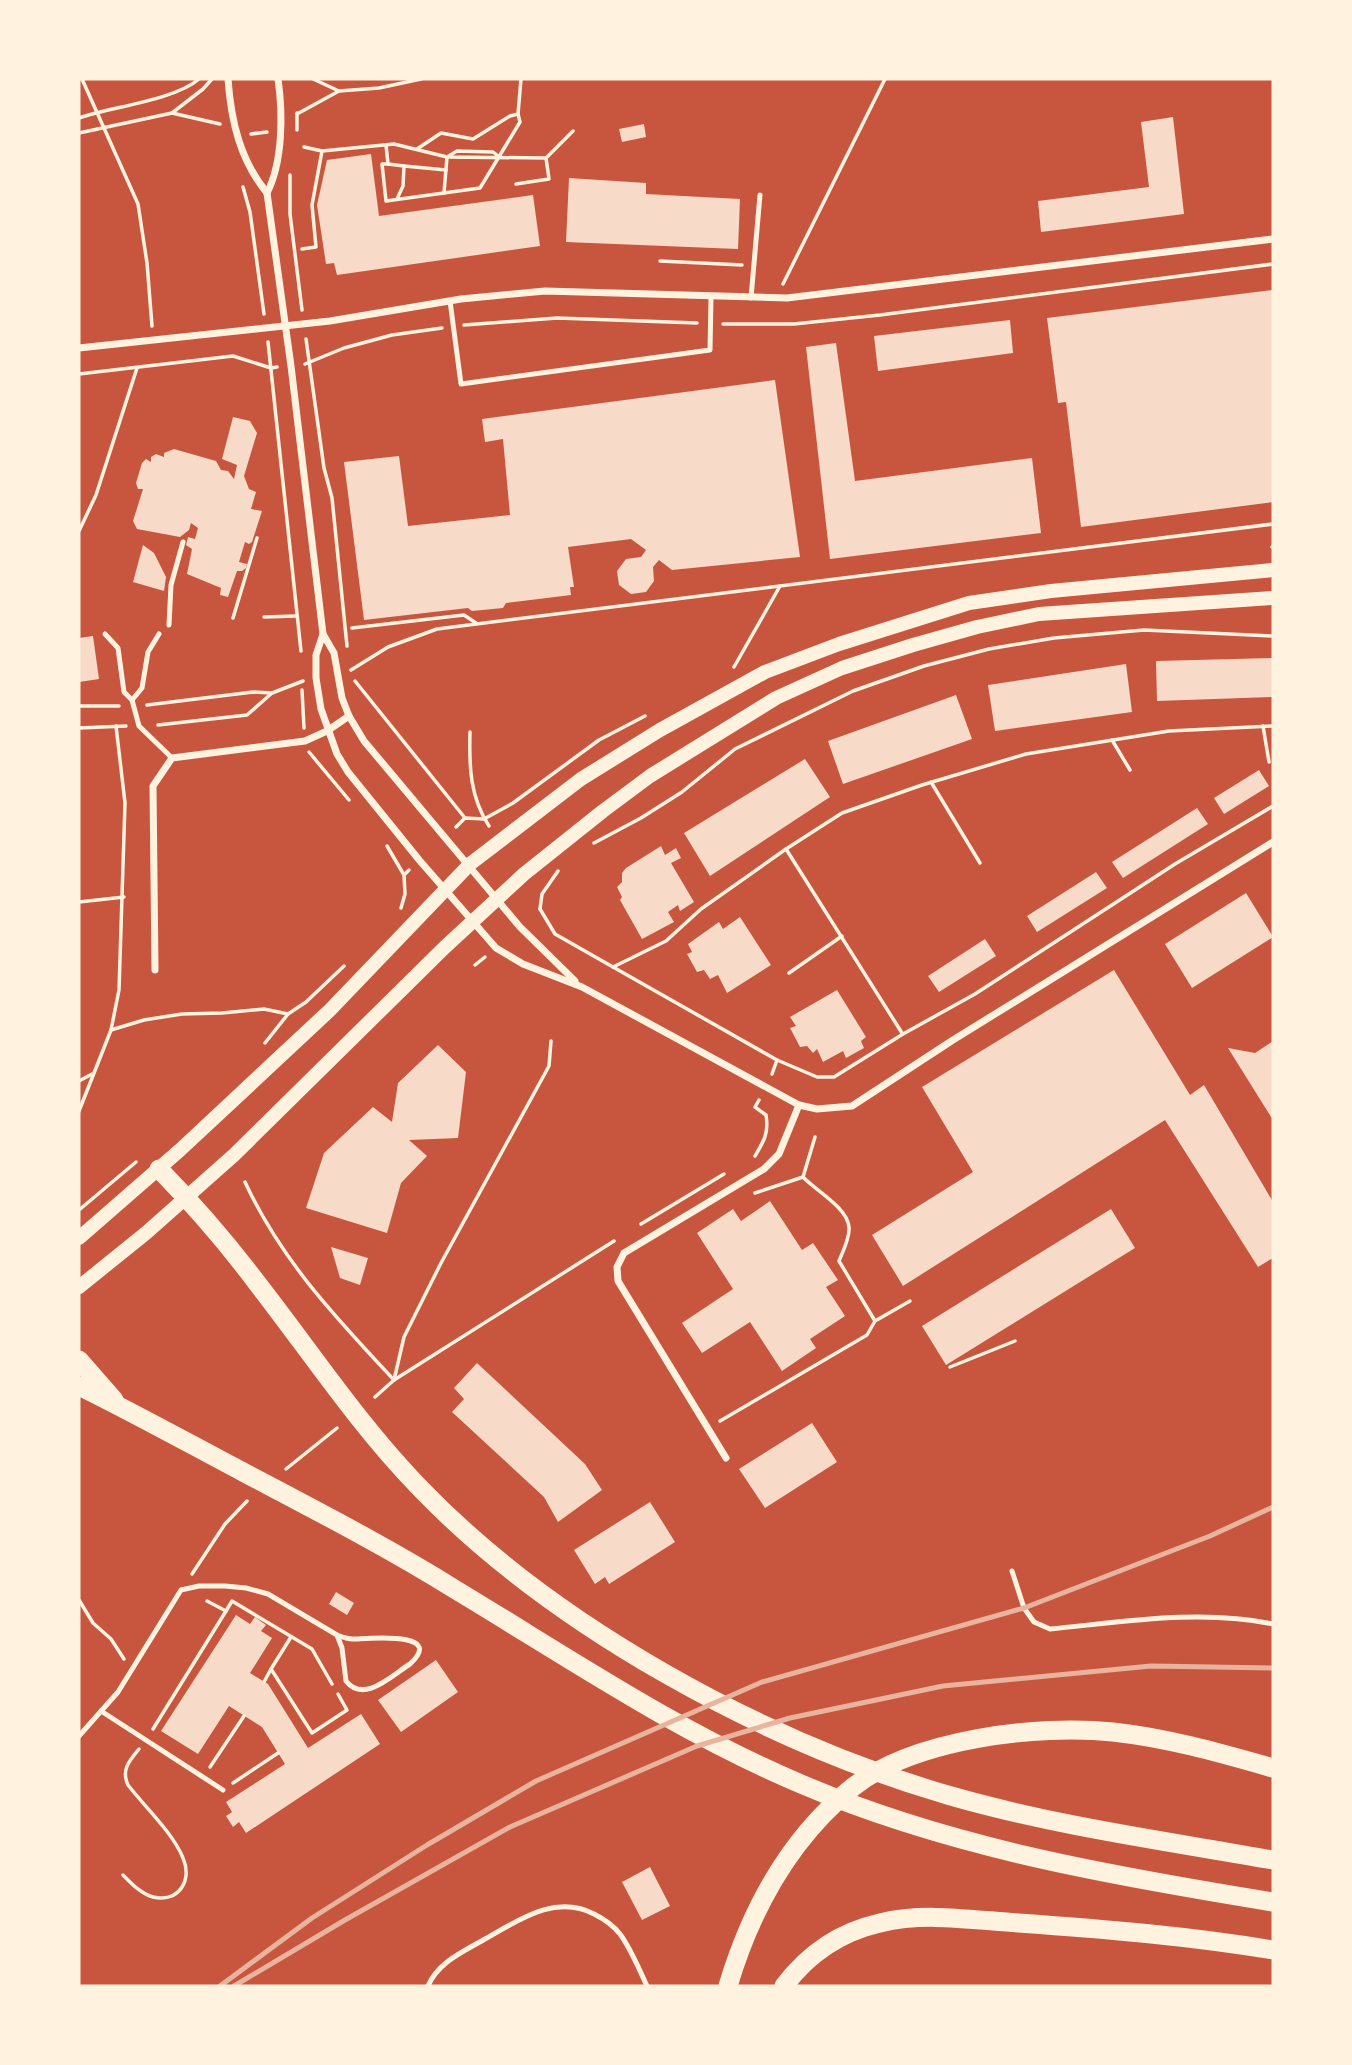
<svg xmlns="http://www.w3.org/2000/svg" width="1352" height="2065" viewBox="0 0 1352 2065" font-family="Cabin,sans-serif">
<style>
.building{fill:#f7dbc8}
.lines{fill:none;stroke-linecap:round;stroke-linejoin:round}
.path{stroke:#fff3e0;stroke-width:3.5}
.service{stroke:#fff3e0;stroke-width:5}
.minor{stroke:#fff3e0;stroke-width:7}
.secondary{stroke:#fff3e0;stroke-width:14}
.motorway{stroke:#fff3e0;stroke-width:19}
.rail{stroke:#e9b49f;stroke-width:5}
</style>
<rect width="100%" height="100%" fill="#c8553d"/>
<g class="building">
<path d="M1173,117L1184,214L1041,232L1038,201L1149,187L1141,122Z"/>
<path d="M644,124L646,137L622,142L619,129Z"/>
<path d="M371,154L379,216L533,195L540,246L337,275L334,263L326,264L317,205L327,160Z"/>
<path d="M569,178L646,183V194L740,199L738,249L566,242Z"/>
<path d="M1273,290V502L1081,527L1066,402L1058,403L1047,318Z"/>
<path d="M1010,320L1013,353L878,371L874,336Z"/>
<path d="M836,343L855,481L1032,458L1041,533L830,559L806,347Z"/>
<path d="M775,380L800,557L672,570L659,560L653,567L654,581L646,592L631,594L619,585L617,571L626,559L641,557L646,550L631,539L568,547L574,587H570L571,595L506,603L503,608L472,611L468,608L364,620L344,462L399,456L408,526L510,515L503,439L485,442L482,419Z"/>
<path d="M233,417L250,421L257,433L244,476L249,489L256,492L251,509L262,511L252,542L249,544L245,542L239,562L247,564L246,568L242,571H237L228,597L220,595L221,588L187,574L192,549L186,545L188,537L195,539L198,528L191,523L189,530L180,537L137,529L133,521L143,489H138L136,483L142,463L146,459L151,462V457L156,454L164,457V453L174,449L216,461L221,470L228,471L234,479L237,465L222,459Z"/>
<path d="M143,545L154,553L166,577L164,591L133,582Z"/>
<path d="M93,636L99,679L79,682V638Z"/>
<path d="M1273,658V697L1157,701L1156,661Z"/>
<path d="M1126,664L1132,712L995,731L988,685Z"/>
<path d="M956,695L972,739L843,784L828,741Z"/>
<path d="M805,759L830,797L710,876L684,833Z"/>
<path d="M1259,770L1269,786L1224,814L1214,798Z"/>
<path d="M1197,808L1208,824L1123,878L1112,862Z"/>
<path d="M661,846L665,855L676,848L681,858L671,863L694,902L680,911L678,905L668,912L674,922L642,939L620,900L622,897L617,887L622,882V873L626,868Z"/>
<path d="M1096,872L1107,888L1037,932L1027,916Z"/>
<path d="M1246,893L1273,937L1192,988L1165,944Z"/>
<path d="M740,917L771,965L727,993L718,975L710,979L704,970L697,972L687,954L692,952L688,944L719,922L723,929Z"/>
<path d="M985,939L996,956L939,992L928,976Z"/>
<path d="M1114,970L1190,1095L1204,1085L1273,1202V1258L1258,1267L1165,1120L903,1286L872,1235L973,1172L922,1087Z"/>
<path d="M837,990L866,1037L861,1041L864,1048L846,1058L843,1051L823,1062L817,1049L813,1053L807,1046L800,1047L790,1028L796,1026L790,1017Z"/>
<path d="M1273,1041V1120L1228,1048L1255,1053Z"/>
<path d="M438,1045L466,1072L458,1138L409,1140L427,1156L401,1183L387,1233L306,1208L324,1153L373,1107L392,1122L398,1083Z"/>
<path d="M770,1201L802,1250L813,1243L838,1280L826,1287L845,1316L810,1339L816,1348L782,1371L750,1322L702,1353L682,1323L733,1289L697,1233L733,1209L741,1221Z"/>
<path d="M1111,1209L1135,1248L946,1365L922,1326Z"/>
<path d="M331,1247L368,1258L360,1285L340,1278Z"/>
<path d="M477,1363L585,1464L602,1490L558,1522L544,1497L452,1412L464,1399L454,1388Z"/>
<path d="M812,1423L837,1462L765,1508L739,1469Z"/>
<path d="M650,1502L675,1542L609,1584L605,1577L595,1584L574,1550Z"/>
<path d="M336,1592L354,1603L347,1615L329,1604Z"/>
<path d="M236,1615L250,1624L255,1617L266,1625L261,1631L272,1638L250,1673L268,1684L308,1748L361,1714L380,1744L246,1833L239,1822L233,1827L226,1816L232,1812L226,1802L285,1764L262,1727L229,1706L198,1754L161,1731Z"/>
<path d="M436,1660L458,1692L401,1732L378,1700Z"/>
<path d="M650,1867L670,1906L642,1920L622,1882Z"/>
</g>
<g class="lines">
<g class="path">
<path d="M82,79L138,204L147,263L152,326"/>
<path d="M313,79L339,91"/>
<path d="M172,113L203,89L212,79"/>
<path d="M297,114L339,91L379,88L421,79"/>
<path d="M79,118C111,107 175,100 199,79"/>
<path d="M297,130V113"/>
<path d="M79,133L172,113L220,124"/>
<path d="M251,134L267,132"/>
<path d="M386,145L388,164H382L386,201L480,188L520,122L518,114L521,79"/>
<path d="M417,149L441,133L473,139L510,116L518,114"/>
<path d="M322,151L394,144L447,157L546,158L573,131"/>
<path d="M388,164L404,166L403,186L397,199"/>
<path d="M404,166L446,170"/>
<path d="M290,175V214L302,310"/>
<path d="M516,184L549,179L546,158"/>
<path d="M243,187L250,212L264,314"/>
<path d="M444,193L447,157L457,151L493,152L498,156"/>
<path d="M302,249L316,247L312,205L322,151L304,147"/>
<path d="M660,261L742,265"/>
<path d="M783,284L885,79"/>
<path d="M723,324H794L880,315L1273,264"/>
<path d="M464,325L557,318L697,323"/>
<path d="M306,339L324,468L332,498L347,646"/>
<path d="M268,342L301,651"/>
<path d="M305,364L344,348L392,335L442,328"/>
<path d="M79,374L233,356L271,368L277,367"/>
<path d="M79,531L96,495L137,368"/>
<path d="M1272,547L1273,546"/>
<path d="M264,617L296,616"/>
<path d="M233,618L257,538"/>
<path d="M352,628L464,615L476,623"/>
<path d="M734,667L780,586"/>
<path d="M351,670L388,647L437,629L1273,524"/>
<path d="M355,681L465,818"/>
<path d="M302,690L304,728"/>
<path d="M147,705L253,692L272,693"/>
<path d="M79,706H119"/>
<path d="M158,725L247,715L272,693L303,681"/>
<path d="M1263,726L1269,762"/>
<path d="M79,728L126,726"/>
<path d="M470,732C469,767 470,797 489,826"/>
<path d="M1112,740L1130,770"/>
<path d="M309,752L349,800"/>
<path d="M931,782L980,863"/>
<path d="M456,827L465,818L484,819L513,803L599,740L645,716"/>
<path d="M594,843L641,818L682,792L735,749L853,691L924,666L989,649L1054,638L1144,630L1273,636"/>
<path d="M387,846L404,875"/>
<path d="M786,849L842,813L922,785L1026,754L1169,731L1273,726"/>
<path d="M79,902L124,897"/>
<path d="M401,908L405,894L404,875L409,870"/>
<path d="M540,909L555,934L613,967L777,1060L817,1077H834L903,1034L975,994L1175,864L1273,806"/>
<path d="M540,909L542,894L558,871"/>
<path d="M475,965L485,957"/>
<path d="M613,967L666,941L701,909L786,849L902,1033"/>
<path d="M789,973L842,936"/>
<path d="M111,1030L144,1020L182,1014L222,1013L264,1009L288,1014"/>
<path d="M265,1043L288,1014L306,1002L344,966"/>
<path d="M772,1074L777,1060"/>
<path d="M79,1081L92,1074"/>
<path d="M79,1111L111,1030L119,990L125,803L116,726"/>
<path d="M755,1156C764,1141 769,1133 766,1115L755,1107L759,1100"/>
<path d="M245,1182C281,1260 336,1318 394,1380"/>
<path d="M755,1193L803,1177L815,1137"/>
<path d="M79,1210L136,1162"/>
<path d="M641,1224L724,1174"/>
<path d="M875,1321L910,1301"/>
<path d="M950,1367L1015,1341"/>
<path d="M394,1380L404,1337L441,1263L549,1066L551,1041"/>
<path d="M375,1397L394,1380L614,1241"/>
<path d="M720,1421L867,1335L875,1321L839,1261C843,1251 850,1238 849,1227C847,1207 815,1190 803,1177"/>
<path d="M286,1469L337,1428"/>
<path d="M192,1574L225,1524L247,1501"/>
<path d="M79,1600L93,1623L111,1639L124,1659"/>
<path d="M207,1601L226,1611L232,1601L312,1649L332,1684"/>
<path d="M291,1637L271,1669L312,1733L347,1710L338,1694"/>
<path d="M264,1682L271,1669"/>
<path d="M153,1729L226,1611"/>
<path d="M210,1767L244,1716"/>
<path d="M233,1783L278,1753"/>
<path d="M123,1875C131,1883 141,1894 153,1897C178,1903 193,1881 183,1858C173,1833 145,1807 128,1785C121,1770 129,1761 139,1749"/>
</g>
<g class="service">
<path d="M751,298L760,195"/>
<path d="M450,301L461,384L710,350L711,298"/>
<path d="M169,625L171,585L183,542"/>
<path d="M105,634L118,648L124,692L132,700L139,726L172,758"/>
<path d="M132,700L142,688L148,652L159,634"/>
<path d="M1012,1571L1024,1608L1034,1622L1050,1629C1123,1622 1200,1609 1273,1624"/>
<path d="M101,1711L223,1790"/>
<path d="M79,1736L118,1692L181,1590L199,1586H225L246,1588L268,1594L337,1635L342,1648L346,1681C364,1704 392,1675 410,1664C447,1630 365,1639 353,1639C347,1639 342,1637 337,1635"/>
<path d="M428,1986C438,1962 463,1952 485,1939C519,1920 555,1894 594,1914C604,1919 613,1925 620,1934C631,1949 639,1969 647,1986"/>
</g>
<g class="minor">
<path d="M228,79C231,121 240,160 267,193L291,366L323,634L334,653L342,698L349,716L364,741L520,927L575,981"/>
<path d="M267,193C283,162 283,113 278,79"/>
<path d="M79,348L330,321L461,299L545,291L787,298L1273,239"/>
<path d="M323,634L316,655V678L321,709L337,754L348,772L420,861L496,948L523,964L582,987L799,1105L817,1109L852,1106L953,1040L1273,842"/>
<path d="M155,970L153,786L172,758L305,741L327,731L349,716"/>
<path d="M726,1458L618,1281L617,1267L624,1253L764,1169L779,1154L799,1105"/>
</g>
<g class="secondary">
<path d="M79,1238L180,1150L330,1010L470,864L581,779L660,730L765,672L839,644L969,603L1051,591L1273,570"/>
<path d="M79,1287L146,1233L234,1155L445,947L524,874L603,811L650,776L776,698L842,668L913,645L977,627L1039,614L1273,598"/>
</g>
<g class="motorway">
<path d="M159,1169C194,1205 227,1243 257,1283C310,1351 358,1424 418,1486C552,1626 766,1743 951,1796C1056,1826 1166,1841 1273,1860"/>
<path d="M79,1360L114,1400"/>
<path d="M79,1386C134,1413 188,1443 243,1472C315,1510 387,1547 456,1590C569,1658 678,1732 801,1784C951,1848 1113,1876 1273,1902"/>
<path d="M728,1986C751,1909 790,1838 853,1787C914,1739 1038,1724 1113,1732C1168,1738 1220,1753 1273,1768"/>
<path d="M784,1986C808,1954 840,1932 880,1923C924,1912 973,1920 1018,1923C1104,1929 1189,1936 1273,1950"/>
</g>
<g class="rail">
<path d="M220,1986L312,1918L427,1845L536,1781L762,1682L1024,1608L1210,1536L1273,1507"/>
<path d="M234,1986L345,1920L510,1827L697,1746L790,1718L943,1686L1151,1666L1273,1668"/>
</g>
</g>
<rect width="1352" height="2065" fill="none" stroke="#fff3e0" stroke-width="161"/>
</svg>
